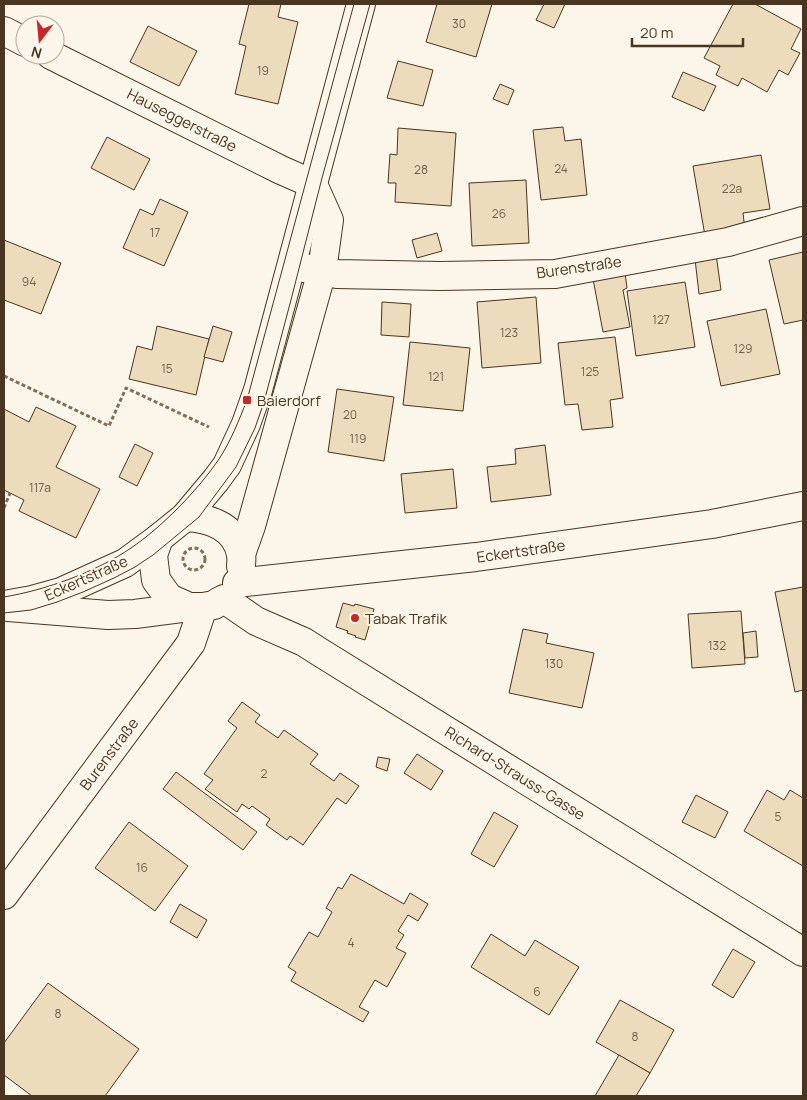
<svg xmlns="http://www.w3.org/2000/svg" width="807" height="1100" viewBox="0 0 807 1100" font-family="Manrope,sans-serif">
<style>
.building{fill:#ecdcbc;stroke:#4a3520}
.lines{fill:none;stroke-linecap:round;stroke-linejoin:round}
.street-casing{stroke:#4a3520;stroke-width:30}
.secondary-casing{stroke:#4a3520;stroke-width:30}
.path{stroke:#7f6f5c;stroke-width:3;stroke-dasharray:4 2.5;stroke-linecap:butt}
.street{stroke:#fbf6e9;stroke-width:28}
.secondary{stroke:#fbf6e9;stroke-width:28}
.tram{stroke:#4a3520;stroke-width:1}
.poi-dot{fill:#c62828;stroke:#fbf6e9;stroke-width:2}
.labels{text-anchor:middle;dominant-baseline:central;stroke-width:4;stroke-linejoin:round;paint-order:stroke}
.number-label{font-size:12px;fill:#725f47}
.street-label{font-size:15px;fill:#4a3520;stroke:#fbf6e9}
.poi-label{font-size:15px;fill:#4a3520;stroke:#fbf6e9;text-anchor:start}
</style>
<rect width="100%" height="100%" fill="#fbf6e9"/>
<g class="building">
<path d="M249,4H281L278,17L298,22L278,104L235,94L246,46L239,44Z"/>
<path d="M437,4H492L476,57L426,42Z"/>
<path d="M544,4H565L554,28L536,20Z"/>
<path d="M733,4H755L801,29L791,49L800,53L788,75L779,70L767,92L742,78L738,86L716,75L720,66L704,58Z"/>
<path d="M148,26L197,51L179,86L130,62Z"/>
<path d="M398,61L433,70L423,106L387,98Z"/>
<path d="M683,72L716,86L704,111L672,97Z"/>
<path d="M500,84L514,90L508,105L493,99Z"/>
<path d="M563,127L565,141L581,139L587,195L541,200L533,130Z"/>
<path d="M398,128L456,133L451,206L395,202L396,183H388L390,154L397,155Z"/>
<path d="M107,137L150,159L134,190L91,168Z"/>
<path d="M761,155L770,209L743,213L745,230L705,236L693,166Z"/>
<path d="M526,180L529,243L472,246L469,183Z"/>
<path d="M160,199L188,212L164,266L123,248L140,209L153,215Z"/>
<path d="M437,233L442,251L417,258L412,240Z"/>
<path d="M4,240L61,263L41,314L4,300Z"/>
<path d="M803,252V320L784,324L769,260Z"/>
<path d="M716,254L721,290L699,294L695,259Z"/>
<path d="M625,273L627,288L623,290L630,327L603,332L593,279Z"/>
<path d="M685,282L695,347L636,356L627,291Z"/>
<path d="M536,297L541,363L482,368L477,302Z"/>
<path d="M382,302L411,304L409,337L381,335Z"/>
<path d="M766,309L780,374L721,386L707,321Z"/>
<path d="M157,326L209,339L196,395L129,379L137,346L152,350Z"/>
<path d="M213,326L232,332L223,362L204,357Z"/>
<path d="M615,337L623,398L610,400L613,427L582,430L578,404L565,405L558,343Z"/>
<path d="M410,342L470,348L463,411L403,405Z"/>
<path d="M337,389L394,397L384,461L328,452Z"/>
<path d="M36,407L76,426L56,467L100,489L76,538L19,511L24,500L4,490V409L29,422Z"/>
<path d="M135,444L153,453L137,486L119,477Z"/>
<path d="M545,445L551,495L491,502L487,467L516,464L515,449Z"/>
<path d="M453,469L457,508L405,513L401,474Z"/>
<path d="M803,587V690L795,692L775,592Z"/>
<path d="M343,603L354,606L355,604L374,609L365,640L355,637L356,636L347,633L348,631L336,627Z"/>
<path d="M741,611L745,664L692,668L688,614Z"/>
<path d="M523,629L548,634L546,643L594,653L582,708L509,693Z"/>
<path d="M756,631L758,657L745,658L743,633Z"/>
<path d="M242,702L260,715L255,722L278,738L284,730L318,754L310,764L334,781L340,773L359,786L346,804L337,798L303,845L290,836L287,840L266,825L270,819L252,806L249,809L242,804L237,812L205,789L213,780L204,774L237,728L228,721Z"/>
<path d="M417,754L443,771L431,790L404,773Z"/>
<path d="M378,757L390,759L387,771L376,767Z"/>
<path d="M176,772L257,832L243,850L163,789Z"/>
<path d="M767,790L784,800L790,790L803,798V866L744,831Z"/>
<path d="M696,795L728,812L715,838L682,822Z"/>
<path d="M494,812L518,826L494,867L471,854Z"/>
<path d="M129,822L188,866L155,911L95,868Z"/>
<path d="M351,874L404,904L410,893L428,904L418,921L408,915L398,931L404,935L396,948L406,953L387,987L375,980L359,1007L369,1012L363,1022L291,981L296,972L288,967L309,932L318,937L332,912L326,908L338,887L342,889Z"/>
<path d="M180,904L207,920L197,938L170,922Z"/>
<path d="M491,934L525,956L535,940L579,967L549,1015L471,967Z"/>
<path d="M733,949L755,962L733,998L712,985Z"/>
<path d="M48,983L139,1049L105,1096H32L4,1075V1043Z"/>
<path d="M620,1000L674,1030L650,1073L596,1042Z"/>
<path d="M619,1055L650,1073L636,1096H595Z"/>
</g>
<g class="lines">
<g class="street-casing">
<g id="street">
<path d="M4,31L25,42"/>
<path d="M51,55L281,170L313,184L329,220L322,271L251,526L241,554"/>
<path d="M304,268L337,274L440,276L555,274L728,242L803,221"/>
<path d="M185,517C210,518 235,526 241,554C242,558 241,563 241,566"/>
<path d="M159,538L153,555L156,580L169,598L189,607H203L214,605L220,601"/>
<path d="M237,583L476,557L712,524L803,506"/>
<path d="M224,599L256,621L304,642L318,651L803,952"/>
<path d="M8,607L108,615L135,614L189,607"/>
<path d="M4,895L191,643L203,607"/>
</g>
</g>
<g class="secondary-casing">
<path id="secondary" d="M4,605L32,600L61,592L125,563L159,538L185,517L216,480L227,465L246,424L258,390L361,4"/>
</g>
<g class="path">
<path d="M4,376L109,426L126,388L209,427"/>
<path d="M4,508L10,493"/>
<circle cx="194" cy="559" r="11"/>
</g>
<use href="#street" class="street"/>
<use href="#secondary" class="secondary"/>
<g class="tram">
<path d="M4,597C46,590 96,572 131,548C162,527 198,490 219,459C231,441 239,420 247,400L354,4"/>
<path d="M4,613L31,610L57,602L83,592L114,578L135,567L153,555L199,517L236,467L255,428L264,402L292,296L322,178L370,4"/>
</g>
</g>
<g class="poi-dot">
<rect x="242" y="395" width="10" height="10" rx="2.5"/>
<circle cx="355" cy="618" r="5"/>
</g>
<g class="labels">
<g class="number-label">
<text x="459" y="23">30</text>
<text x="263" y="70">19</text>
<text x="561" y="168">24</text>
<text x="421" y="169">28</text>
<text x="732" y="188">22a</text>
<text x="499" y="213">26</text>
<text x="155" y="232">17</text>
<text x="29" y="281">94</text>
<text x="661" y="319">127</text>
<text x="509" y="332">123</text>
<text x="743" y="348">129</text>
<text x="167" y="368">15</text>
<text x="590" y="371">125</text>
<text x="436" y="376">121</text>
<text x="350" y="414">20</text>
<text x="358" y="438">119</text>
<text x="40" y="487">117a</text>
<text x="717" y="645">132</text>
<text x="554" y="663">130</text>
<text x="264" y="773">2</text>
<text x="778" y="816">5</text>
<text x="142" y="867">16</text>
<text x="351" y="942">4</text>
<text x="537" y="991">6</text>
<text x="58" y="1013">8</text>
<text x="635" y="1036">8</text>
</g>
<g class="street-label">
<text transform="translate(182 120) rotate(27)">Hauseggerstraße</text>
<text transform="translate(579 267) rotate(-8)">Burenstraße</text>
<text transform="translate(521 551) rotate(-8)">Eckertstraße</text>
<text transform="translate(86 578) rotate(-24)">Eckertstraße</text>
<text transform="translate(109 754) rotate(-53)">Burenstraße</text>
<text transform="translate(515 773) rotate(32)">Richard-Strauss-Gasse</text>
</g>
<g class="poi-label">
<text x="257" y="400">Baierdorf</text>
<text x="365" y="618">Tabak Trafik</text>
</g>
</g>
<rect width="807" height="1100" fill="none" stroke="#4a3520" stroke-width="10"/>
<g transform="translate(40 40) rotate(196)"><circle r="24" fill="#fbf6e9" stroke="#b4a999"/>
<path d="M0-4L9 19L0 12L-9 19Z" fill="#c62828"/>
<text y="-8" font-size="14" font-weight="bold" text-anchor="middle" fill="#4a3520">N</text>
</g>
<path d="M632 38v8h111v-8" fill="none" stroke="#4a3520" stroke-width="2.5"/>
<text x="640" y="38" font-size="15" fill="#4a3520" stroke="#fbf6e9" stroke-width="4" paint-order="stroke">20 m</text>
</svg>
